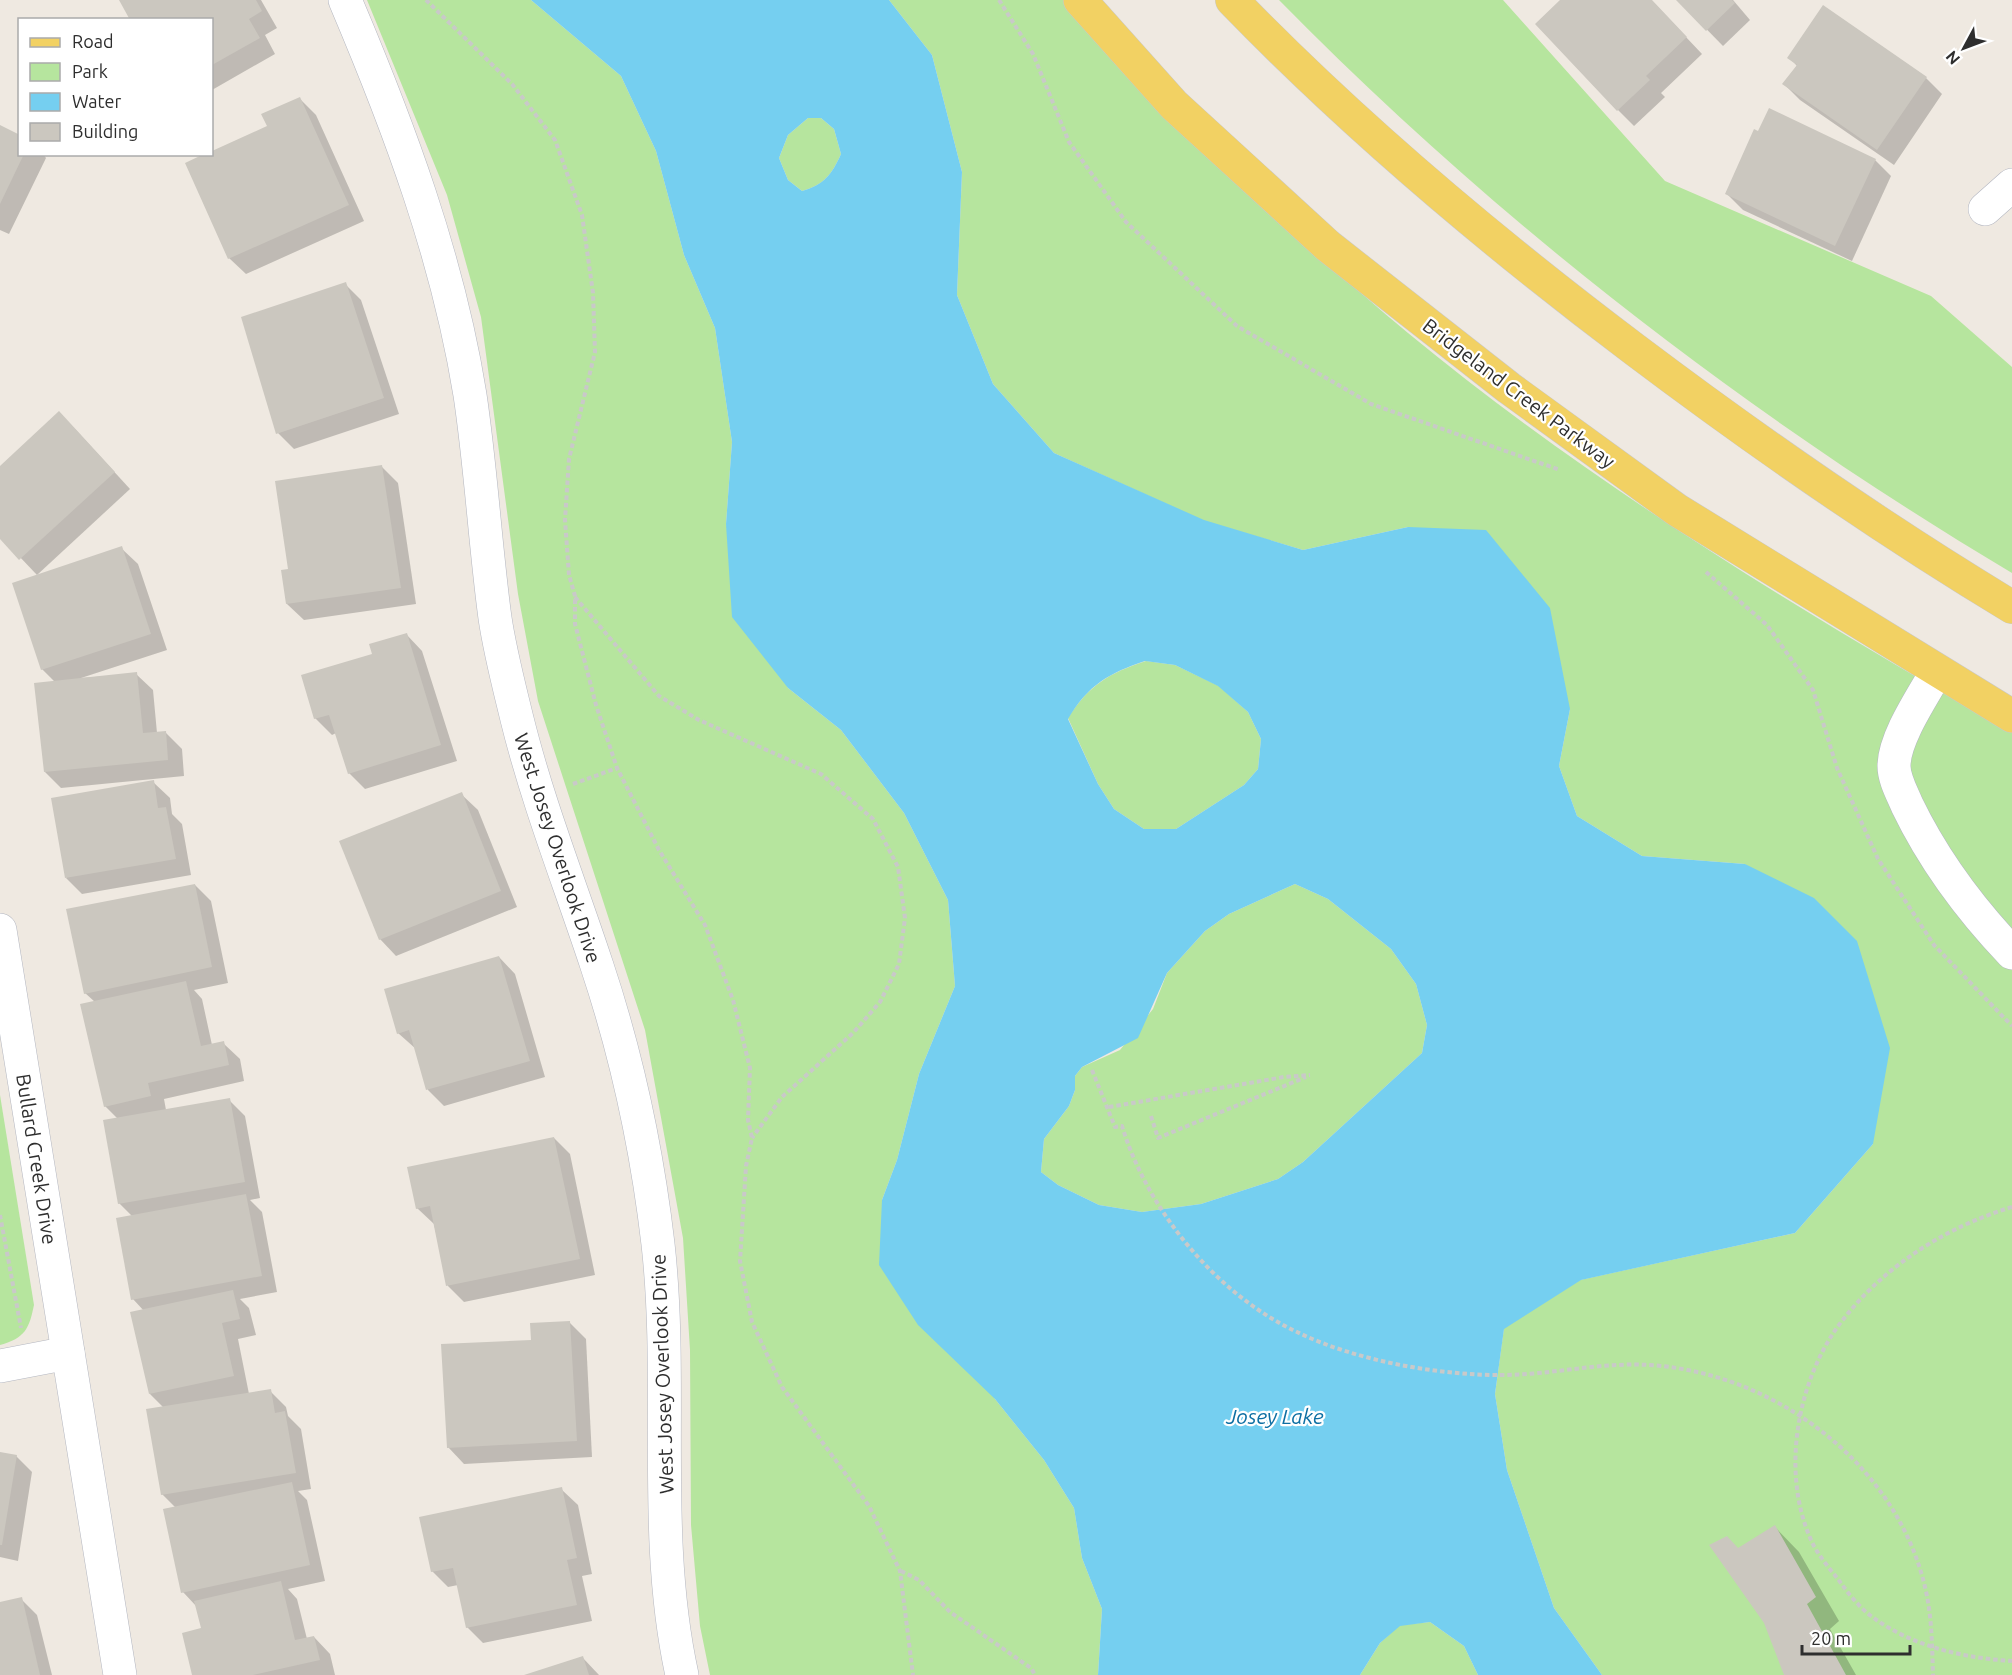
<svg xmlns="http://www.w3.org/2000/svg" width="2012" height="1675" viewBox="0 0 2012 1675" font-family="Ubuntu,sans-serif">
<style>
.green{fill:#b6e59e}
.water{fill:#75cff0;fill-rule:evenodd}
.shadow{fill:#0003}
.building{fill:#cbc7bf}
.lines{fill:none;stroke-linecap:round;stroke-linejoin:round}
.minor-casing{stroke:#b4b7c1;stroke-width:34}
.major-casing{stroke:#c9c9c9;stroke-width:34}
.path{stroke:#c9c9c9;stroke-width:4;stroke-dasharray:4.5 3;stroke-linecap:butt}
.minor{stroke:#fff;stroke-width:33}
.major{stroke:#f2d163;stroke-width:33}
.labels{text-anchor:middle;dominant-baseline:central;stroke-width:4.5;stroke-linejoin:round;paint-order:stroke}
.street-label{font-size:20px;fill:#2e2e2e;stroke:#fff}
.water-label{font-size:21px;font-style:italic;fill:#0d6fa3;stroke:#fff}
</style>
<rect width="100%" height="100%" fill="#efe9e1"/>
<g class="green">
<path d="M367,0H531L621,76L656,151L684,255L715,328L732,442L726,524L788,688L841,730L904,813L948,900L955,986L919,1074L897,1160L882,1200L995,1399L1044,1460L1074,1508L1082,1558L1102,1609L1098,1675H710L700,1626L691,1525L690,1350L683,1238L645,1030L538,701L518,594L481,317L447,195Z"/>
<path d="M889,0H1066C1177,113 1285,232 1408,333C1595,487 1802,612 2012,732V1675H1602L1554,1608L1507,1470L1495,1394L1504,1328L1580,1280L1795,1233L1873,1144L1745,864L1642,856L1577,816L1559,766L1570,709L1408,527L1303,550L1204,521L1054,453L993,384L957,295L962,172L932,55Z"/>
<path d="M1279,0H1503L1665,181L1931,296L2012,367V573C1745,414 1496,221 1279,0Z"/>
<path d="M808,118H821L834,129L841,154C832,174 824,185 802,191L788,180L779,158L788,135Z"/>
<path d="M1146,661L1175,665L1219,686L1248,712L1261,739L1258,769L1244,785L1176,829H1144L1114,809L1098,784L1068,718C1089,685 1109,673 1146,661Z"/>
<path d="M1295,884L1328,899L1391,949L1416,984L1427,1025L1422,1053L1303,1162L1278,1179L1201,1204L1142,1212L1099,1205L1058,1185L1041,1172L1044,1139L1069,1106L1075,1090V1076L1082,1067L1120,1050L1153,1009L1167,973L1205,931L1229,914Z"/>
<path d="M0,1095L34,1305C29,1329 25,1338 0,1345Z"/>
<path d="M1430,1622L1464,1646L1478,1675H1360L1380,1643L1400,1625Z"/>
</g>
<path class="water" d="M531,0H889L932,55L962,172L957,295L993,384L1054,453L1204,520L1303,550L1408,527L1486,530L1550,608L1570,709L1559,766L1577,816L1642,856L1745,864L1814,898L1857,941L1890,1048L1873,1144L1795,1233L1581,1280L1504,1329L1495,1394L1507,1470L1554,1608L1602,1675H1478L1464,1646L1430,1622L1400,1626L1380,1643L1360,1675H1098L1102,1609L1082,1558L1074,1508L1044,1460L995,1399L918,1325L879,1265L882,1200L897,1160L919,1074L955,986L948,900L904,813L841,730L788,688L732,617L726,524L732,442L715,328L684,255L656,151L621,76ZM808,118H821L834,129L841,154C832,174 824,185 802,191L788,180L779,158L788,135ZM1145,661L1175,665L1218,686L1248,712L1261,739L1258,769L1244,785L1176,829H1144L1114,809L1098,784L1068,719C1088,685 1109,673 1145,661ZM1295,884L1328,899L1391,949L1416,984L1427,1025L1422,1053L1303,1162L1278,1179L1201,1204L1142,1212L1099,1205L1058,1185L1041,1172L1044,1139L1069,1106L1075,1090V1076L1082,1067L1138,1038L1167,973L1205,931L1229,914Z"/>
<g class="shadow">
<path d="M121,0H261L277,28L265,35L275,54L212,90V20Z"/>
<path d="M1563,0H1651L1702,54L1661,93L1665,97L1634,126L1618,110Z"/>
<path d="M1678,0H1733L1750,20L1723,46Z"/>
<path d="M1789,57L1926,78L1942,94L1894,165L1800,100L1784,84L1797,66Z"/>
<path d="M300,99L316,115L364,221L246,274L229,258L212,153L269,127Z"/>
<path d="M0,127L20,154H43L46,158L9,234L0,230Z"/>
<path d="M1759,133L1875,160L1891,176L1852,261L1743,210L1726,193Z"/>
<path d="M345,284L361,300L399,414L294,449L278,433Z"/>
<path d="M75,429L130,489L37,575L0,536V468Z"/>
<path d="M382,467L398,483L416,604L304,620L287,604L289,570Z"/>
<path d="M121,548L138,564L167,650L81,678L136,674L153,690L157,733L165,732L182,749L184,776L61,788L45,772L55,682L42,669Z"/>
<path d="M406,634L422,651L457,761L365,789L349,773L336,733L332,735L315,718Z"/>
<path d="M153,782L170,798L172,814L182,824L191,875L82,894L66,878Z"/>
<path d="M461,794L478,810L517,907L396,956L380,939Z"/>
<path d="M195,885L211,901L228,983L194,990L202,999L212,1045L223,1043L240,1059L244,1081L164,1099L166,1110L229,1100L245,1116L260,1198L250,1200L262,1212L277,1292L240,1299L249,1308L256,1335L238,1339L249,1394L270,1391L286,1407L288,1416L301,1429L311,1489L298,1491L307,1500L325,1581L288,1589L297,1599L307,1639L314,1637L330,1654L335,1675H193L202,1629L197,1607L183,1592L176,1508L162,1494L164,1408L150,1394L144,1311L133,1299V1217L119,1203L118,1119L105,1106L95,1002L85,993Z"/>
<path d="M499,957L515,974L545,1077L444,1106L428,1090L416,1049L398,1033Z"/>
<path d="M554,1138L570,1154L595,1275L464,1302L448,1286L434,1224L417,1208Z"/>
<path d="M569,1322L586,1339L592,1457L464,1464L448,1447L533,1341Z"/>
<path d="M0,1453L16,1456L32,1472L18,1561L0,1557Z"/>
<path d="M561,1489L578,1505L592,1574L582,1576L592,1621L483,1643L467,1627L458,1585L448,1587L432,1571Z"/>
<path d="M1775,1527L1799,1552L1839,1621L1830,1629L1856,1675H1786L1739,1549Z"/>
<path d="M21,1599L37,1615L52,1675H0V1604Z"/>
<path d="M582,1657L599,1675H527Z"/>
</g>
<g class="building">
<path d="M119,0H256L262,11L249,19L260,38L212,65V20H130Z"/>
<path d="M1560,0H1652L1687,37L1646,76L1650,80L1617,111L1535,24Z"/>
<path d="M1676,0H1732L1735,3L1706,31Z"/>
<path d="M1823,5L1927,77L1877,150L1782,84L1797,65L1787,58Z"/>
<path d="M300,97L349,205L228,259L185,163L204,154H212V151L267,126L261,114Z"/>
<path d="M1769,108L1876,159L1835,246L1725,194L1754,129L1758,131Z"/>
<path d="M0,125L20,135V154H24L0,204Z"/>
<path d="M346,282L384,398L276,434L241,317Z"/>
<path d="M59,411L115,472L19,560L0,539V466Z"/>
<path d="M382,465L401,588L286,604L281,570L288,569L275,481Z"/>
<path d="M122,546L151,634L41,670L12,583Z"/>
<path d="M407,633L441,745L348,774L329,715L314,719L301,675L372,654L369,644Z"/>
<path d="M137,672L143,733L166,731L168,760L44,772L34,683Z"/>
<path d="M154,780L158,808L166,807L176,859L65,878L51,798Z"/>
<path d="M462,792L501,891L379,940L339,841Z"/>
<path d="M195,884L212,967L84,994L66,909Z"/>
<path d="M499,956L530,1061L426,1090L409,1030L397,1034L384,989Z"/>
<path d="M186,981L201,1046L224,1041L229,1065L148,1083L151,1096L104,1107L80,1004Z"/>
<path d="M230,1098L245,1182L118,1204L103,1120Z"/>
<path d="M554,1137L580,1259L446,1286L430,1206L416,1209L407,1167Z"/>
<path d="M246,1194L262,1276L131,1300L116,1218Z"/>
<path d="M233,1290L240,1319L222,1323L234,1376L149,1394L130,1312Z"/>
<path d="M570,1321L577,1441L447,1448L441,1344L531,1340L530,1323Z"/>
<path d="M271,1389L275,1413L285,1411L296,1473L161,1495L146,1409Z"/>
<path d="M0,1452L17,1455L2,1545H0Z"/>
<path d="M292,1482L310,1565L181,1593L163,1509Z"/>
<path d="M562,1487L577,1558L567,1560L577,1605L466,1628L453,1568L431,1572L419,1517Z"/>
<path d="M1775,1525L1816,1597L1807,1604L1846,1675H1784L1764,1623L1709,1545L1727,1536L1738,1548Z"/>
<path d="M281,1581L295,1640L314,1636L320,1660L253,1675H192L182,1633L201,1628L194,1601Z"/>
<path d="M22,1597L40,1675H0V1602Z"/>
<path d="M583,1656L589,1675H524Z"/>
</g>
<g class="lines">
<g class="minor-casing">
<g id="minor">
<path d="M345,0C399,127 448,258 470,395C481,468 485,544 495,618C500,652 509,686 517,719C538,804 570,884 597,966C627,1056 647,1150 658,1244C674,1387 651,1534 682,1675"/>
<path d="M1985,209L2012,185"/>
<path d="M1937,671C1923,696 1894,738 1894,766C1894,779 1902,793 1907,805C1934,861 1970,909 2012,953"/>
<path d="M0,930L120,1675"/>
<path d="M0,1366L68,1353"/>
</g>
</g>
<g class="major-casing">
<g id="major">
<path d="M1080,0L1174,105L1328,246L1509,388L1677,510L2012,716"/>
<path d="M1232,0C1356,128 1492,242 1634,349C1756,441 1881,528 2012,607"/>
</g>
</g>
<g class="path">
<path d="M426,0L512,84L555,140L582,215L593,293L595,352L569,459L565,520L569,575L575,596V624L596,705L617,768L659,850L705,925L733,1000L750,1068L748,1120L752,1138L746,1166L740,1261L752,1322L782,1387L869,1506L900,1571L913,1675"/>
<path d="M999,0L1033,54L1069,142L1126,222L1237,326L1371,404L1560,470"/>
<path d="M1706,572L1767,625L1813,690L1837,768L1878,859L1934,945L2012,1026"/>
<path d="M575,597L659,696L699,720L821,774L873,819L898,867L905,918L899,964L880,1002L853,1033L782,1097L752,1138"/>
<path d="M573,784L617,768"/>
<path d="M1092,1070L1115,1127L1122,1126C1148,1211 1216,1294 1297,1332C1356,1361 1441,1376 1507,1375C1555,1374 1602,1362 1650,1365C1774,1373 1896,1463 1925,1587C1932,1616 1932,1645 1933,1675"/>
<path d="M1109,1107L1284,1077L1310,1075"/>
<path d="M1151,1116L1158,1138L1306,1077"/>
<path d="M2012,1207C1943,1228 1879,1269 1836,1329C1796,1387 1781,1476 1812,1542C1818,1555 1829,1568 1838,1579C1847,1592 1858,1606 1871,1616C1911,1646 1963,1658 2012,1661"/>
<path d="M0,1215L21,1328"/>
<path d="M901,1571L919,1580L950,1612L1031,1668L1035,1675"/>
</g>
<use href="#minor" class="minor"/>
<use href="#major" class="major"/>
</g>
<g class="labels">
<g class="street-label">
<text transform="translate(1519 393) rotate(37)">Bridgeland Creek Parkway</text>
<text transform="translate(558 848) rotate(72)">West Josey Overlook Drive</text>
<text transform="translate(37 1159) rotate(81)">Bullard Creek Drive</text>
<text transform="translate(662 1374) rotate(-92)">West Josey Overlook Drive</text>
</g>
<g class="water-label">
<text x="1275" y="1416">Josey Lake</text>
</g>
</g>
<rect x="18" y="18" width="195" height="138" fill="#ffffff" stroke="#ababab" stroke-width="1.5"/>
<rect x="30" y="38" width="30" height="9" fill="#f2d163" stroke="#ababab" stroke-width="1.5"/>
<text x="72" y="48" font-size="18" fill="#2e2e2e">Road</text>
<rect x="30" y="63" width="30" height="18" fill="#b6e59e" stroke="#ababab" stroke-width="1.5"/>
<text x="72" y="78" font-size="18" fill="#2e2e2e">Park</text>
<rect x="30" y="93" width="30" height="18" fill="#75cff0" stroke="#ababab" stroke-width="1.5"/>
<text x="72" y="108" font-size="18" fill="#2e2e2e">Water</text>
<rect x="30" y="123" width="30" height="18" fill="#cbc7bf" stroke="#ababab" stroke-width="1.5"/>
<text x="72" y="138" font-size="18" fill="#2e2e2e">Building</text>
<g transform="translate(1964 48) rotate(229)" stroke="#ffffff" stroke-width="4.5" paint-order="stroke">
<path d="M0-4.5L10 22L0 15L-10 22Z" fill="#2e2e2e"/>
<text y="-9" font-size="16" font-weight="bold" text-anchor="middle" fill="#2e2e2e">N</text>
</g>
<path d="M1802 1645v9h108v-9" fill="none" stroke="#2e2e2e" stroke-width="3"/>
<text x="1811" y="1645" font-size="18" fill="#2e2e2e" stroke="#ffffff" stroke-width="4.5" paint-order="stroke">20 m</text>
</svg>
